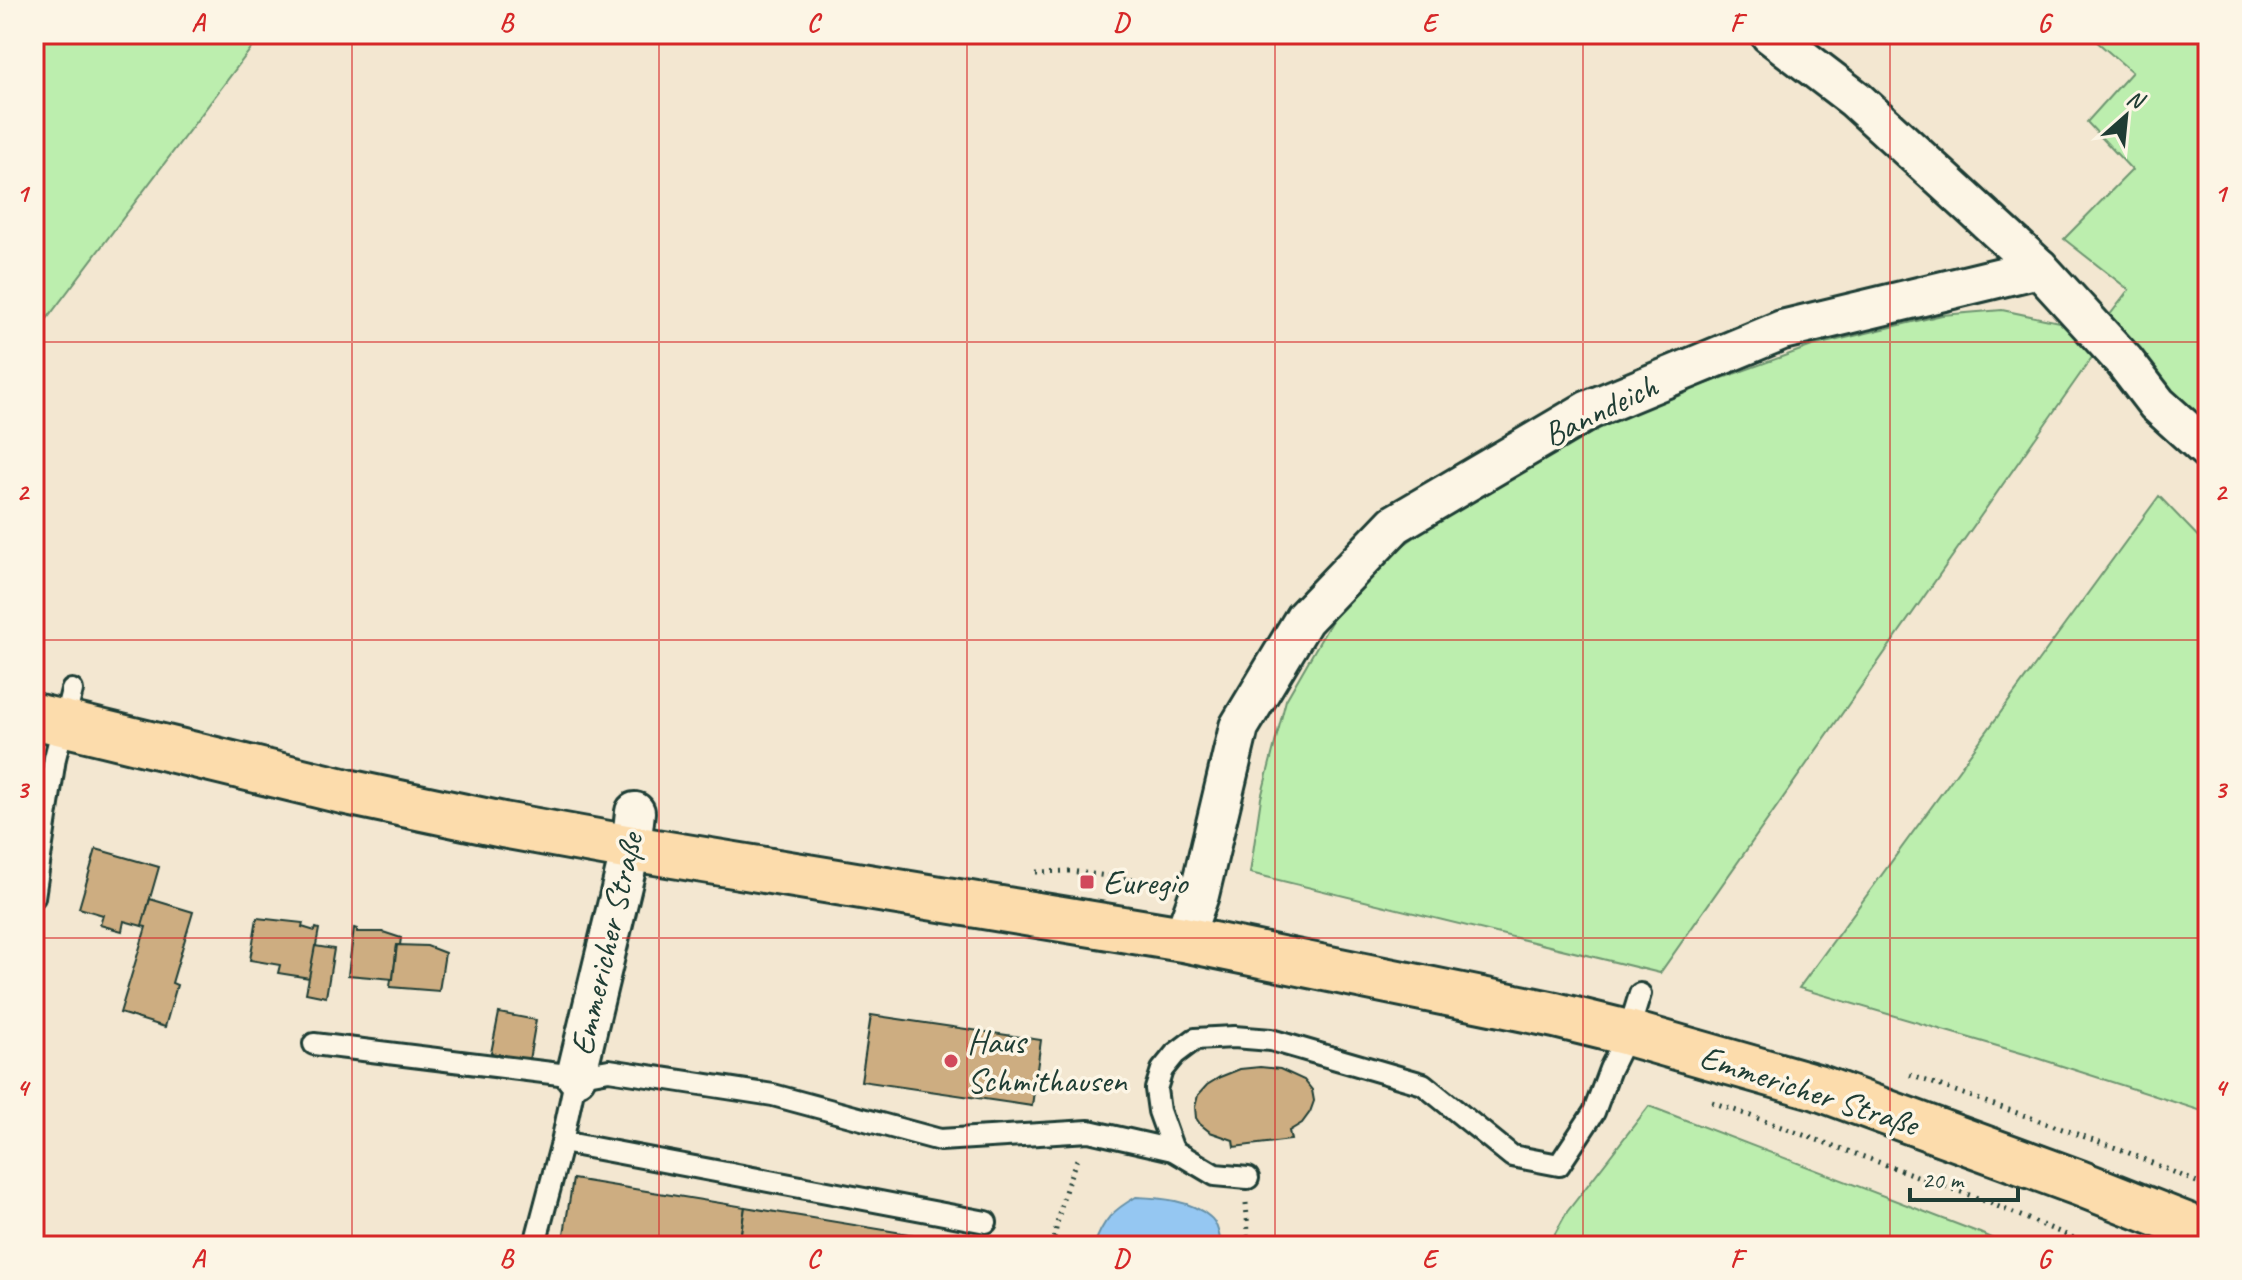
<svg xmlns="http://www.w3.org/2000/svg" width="2242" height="1280" viewBox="0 0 2242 1280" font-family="Caveat,sans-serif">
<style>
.green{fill:#bceeae;stroke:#6e9671;stroke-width:2}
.water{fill:#95c7f2;stroke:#6690a6;stroke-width:2}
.building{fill:#cdad81;stroke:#1f3d34;stroke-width:2}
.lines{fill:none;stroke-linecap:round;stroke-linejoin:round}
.service-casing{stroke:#1f3d34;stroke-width:26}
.minor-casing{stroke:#1f3d34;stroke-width:44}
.primary-casing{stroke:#1f3d34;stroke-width:50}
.path{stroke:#1f3d34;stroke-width:5;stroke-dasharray:2 6;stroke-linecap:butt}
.service{stroke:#fcf5e5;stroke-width:20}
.minor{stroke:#fcf5e5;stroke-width:38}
.primary{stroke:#fcdcac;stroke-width:44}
.grid{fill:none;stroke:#d62828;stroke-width:2;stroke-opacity:0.55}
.poi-dot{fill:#d1495b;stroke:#fcf5e5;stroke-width:3}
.labels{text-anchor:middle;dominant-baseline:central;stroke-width:7;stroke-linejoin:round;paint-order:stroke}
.street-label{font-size:34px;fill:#1f3d34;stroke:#fcf5e5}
.poi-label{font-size:34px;fill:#1f3d34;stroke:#fcf5e5;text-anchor:start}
.neatline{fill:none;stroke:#d62828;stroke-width:3}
.grid-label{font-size:26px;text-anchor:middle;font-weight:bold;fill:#d62828}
</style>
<rect width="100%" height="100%" fill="#f3e7d1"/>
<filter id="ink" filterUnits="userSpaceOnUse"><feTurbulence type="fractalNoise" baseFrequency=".0125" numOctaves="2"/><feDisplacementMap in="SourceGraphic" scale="16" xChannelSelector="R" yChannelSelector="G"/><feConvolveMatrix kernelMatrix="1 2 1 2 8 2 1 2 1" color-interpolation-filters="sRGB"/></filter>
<g filter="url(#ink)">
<g class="green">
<path d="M34,34H262L34,336Z"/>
<path d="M2088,34H2208V424L2178,400L2109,316L2129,290L2064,239L2132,170L2087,122L2132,72Z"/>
<path d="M2002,310L2059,322L2095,353L1660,973L1250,873L1261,798L1286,700L1335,615L1387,557L1466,500L1636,409L1812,346L1942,315Z"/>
<path d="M2159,496L2208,547V1113L2028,1055L1799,988Z"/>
<path d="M1649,1106L1980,1233L2008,1246H1548L1567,1212Z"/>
</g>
<path class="water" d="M1136,1197C1161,1198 1191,1200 1210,1217C1218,1223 1220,1237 1221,1246H1094C1103,1220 1113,1210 1136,1197Z"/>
<g class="building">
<path d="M96,849L159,867L142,926L124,921L122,931L100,925L103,915L79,908Z"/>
<path d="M150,899L193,912L172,983L177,985L165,1027L120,1013L146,927L142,926Z"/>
<path d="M257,918L303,923L302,927L315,931L316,928L319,929L310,978L278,973L280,965L250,960Z"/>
<path d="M354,928L357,929V932H383L401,938L400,945H397L393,979L348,975Z"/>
<path d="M397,945L427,946L445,953L439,991L390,987L391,979H393Z"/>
<path d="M315,946L334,949L326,997L306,993Z"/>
<path d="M499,1013L536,1020L529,1060L491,1053Z"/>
<path d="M871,1015L1041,1040L1032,1106L861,1081Z"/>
<path d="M1260,1067L1280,1069L1304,1080L1312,1090L1314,1101L1310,1112L1302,1123L1289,1131L1291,1140L1234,1147L1233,1140L1210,1132L1200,1124L1196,1118L1195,1107L1198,1095L1207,1085L1220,1077L1240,1069Z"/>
<path d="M573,1179L745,1207L739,1246H562Z"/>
<path d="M745,1207L939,1239L938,1246H739Z"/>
<path d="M939,1239L983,1246H938Z"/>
</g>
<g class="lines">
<g class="service-casing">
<g id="service">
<path d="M34,897L55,758L72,690"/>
<path d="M314,1044L576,1076L609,1070L773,1095L940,1140L1089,1131L1173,1150L1215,1175L1248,1178"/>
<path d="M562,1142L986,1222"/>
<path d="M1173,1150L1159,1111L1156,1089L1162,1070L1175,1054L1195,1039L1234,1037L1271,1040L1423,1084L1512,1156L1559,1165L1594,1112L1610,1069L1628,1033L1640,994"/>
<path d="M536,1240L562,1142L576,1076"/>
</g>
</g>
<g class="minor-casing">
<g id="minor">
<path d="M1770,34L1855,99L2039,268L2124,361L2157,404L2208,450"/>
<path d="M1183,939L1199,895L1239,727L1304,619L1395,524L1589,410L1782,330L2039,268"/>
<path d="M576,1076L631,848L635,812"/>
</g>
</g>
<g class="primary-casing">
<path id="primary" d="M34,716L347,792L503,825L631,848L1183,939L1555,1015L1628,1033L1817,1087L2079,1183L2208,1234"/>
</g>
<g class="path">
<path d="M1036,872L1070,871L1165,884"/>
<path d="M1910,1075L2122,1150L2208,1187"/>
<path d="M1712,1102L1975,1197L2093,1246"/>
<path d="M1246,1203L1249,1246"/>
<path d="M1053,1246C1058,1215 1065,1186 1078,1157"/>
</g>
<use href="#service" class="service"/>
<use href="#minor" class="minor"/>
<use href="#primary" class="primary"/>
</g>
</g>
<path class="grid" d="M352,34V1246M659,34V1246M967,34V1246M1275,34V1246M1583,34V1246M1890,34V1246M34,342H2208M34,640H2208M34,938H2208"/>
<g class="poi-dot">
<rect x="1079" y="874" width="16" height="16" rx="4"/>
<circle cx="951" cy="1061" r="8"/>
</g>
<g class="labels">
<g class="street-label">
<text transform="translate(1600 410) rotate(-26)">Banndeich</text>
<text transform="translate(606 944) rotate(-77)">Emmericher Straße</text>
<text transform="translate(1809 1090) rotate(18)">Emmericher Straße</text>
</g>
<g class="poi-label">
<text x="1103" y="882">Euregio</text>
<text x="967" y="1041">Haus<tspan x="967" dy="39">Schmithausen</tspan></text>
</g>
</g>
<rect width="2242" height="1280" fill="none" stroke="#fcf5e5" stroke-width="88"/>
<g transform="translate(2126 116) rotate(27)" stroke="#fcf5e5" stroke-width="6" paint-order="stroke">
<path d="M0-6L14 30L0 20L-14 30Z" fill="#1f3d34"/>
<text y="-12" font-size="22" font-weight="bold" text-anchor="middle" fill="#1f3d34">N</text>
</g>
<path d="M1910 1188v12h108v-12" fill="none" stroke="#1f3d34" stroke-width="4"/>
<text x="1922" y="1188" font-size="24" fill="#1f3d34" stroke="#fcf5e5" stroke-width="6" paint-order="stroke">20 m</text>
<rect x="44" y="44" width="2154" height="1192" class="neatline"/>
<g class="grid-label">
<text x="198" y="31">A</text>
<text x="506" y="31">B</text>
<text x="813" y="31">C</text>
<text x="1121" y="31">D</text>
<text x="1429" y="31">E</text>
<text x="1736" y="31">F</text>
<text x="2044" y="31">G</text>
<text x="22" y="202">1</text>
<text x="2220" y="202">1</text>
<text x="22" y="500">2</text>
<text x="2220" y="500">2</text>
<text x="22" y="798">3</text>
<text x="2220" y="798">3</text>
<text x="22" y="1096">4</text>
<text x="2220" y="1096">4</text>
<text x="198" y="1267">A</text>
<text x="506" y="1267">B</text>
<text x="813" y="1267">C</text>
<text x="1121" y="1267">D</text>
<text x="1429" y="1267">E</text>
<text x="1736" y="1267">F</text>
<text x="2044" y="1267">G</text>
</g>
</svg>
